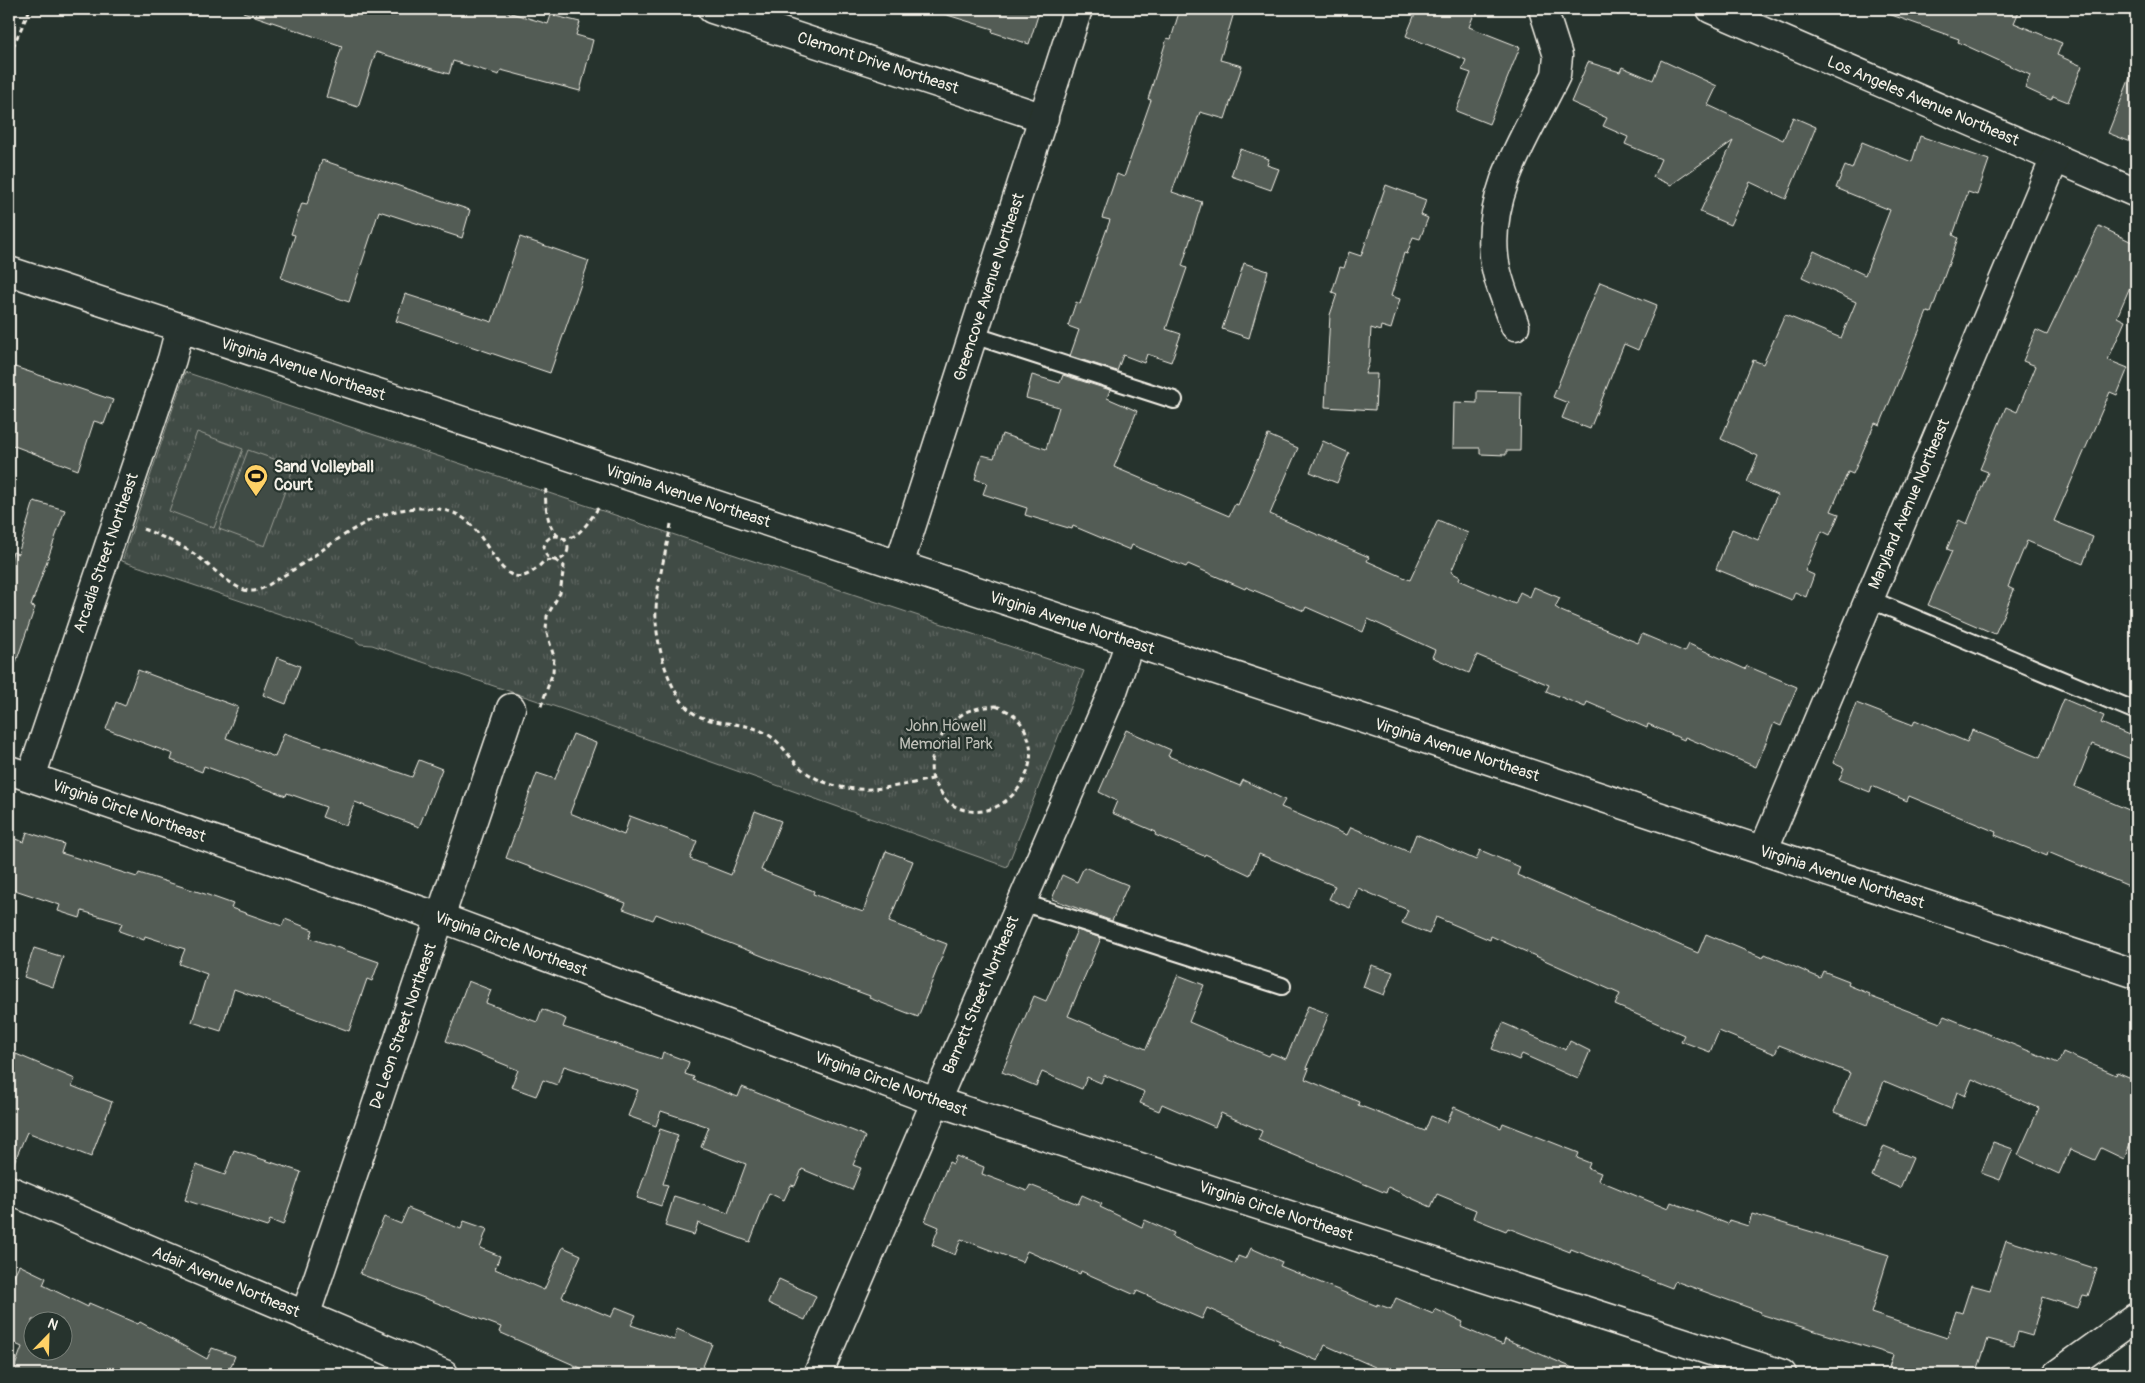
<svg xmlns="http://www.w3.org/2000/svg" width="2145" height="1383" viewBox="0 0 2145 1383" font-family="Pangolin,sans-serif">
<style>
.grass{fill:url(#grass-tufts);stroke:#9a9e96}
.pitch{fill:#414b45;stroke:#9a9e96}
.building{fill:#525c55;stroke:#f4f1e8;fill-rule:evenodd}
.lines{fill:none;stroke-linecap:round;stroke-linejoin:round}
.service-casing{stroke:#f4f1e8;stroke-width:20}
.minor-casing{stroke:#f4f1e8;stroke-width:31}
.tertiary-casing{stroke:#f4f1e8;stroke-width:31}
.path{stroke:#f4f1e8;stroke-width:3;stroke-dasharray:5 4;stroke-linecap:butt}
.service{stroke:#26332d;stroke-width:16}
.minor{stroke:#26332d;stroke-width:28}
.tertiary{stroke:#26332d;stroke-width:28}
.labels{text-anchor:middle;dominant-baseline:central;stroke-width:4.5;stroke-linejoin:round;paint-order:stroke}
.street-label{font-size:16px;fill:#f4f1e8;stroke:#26332d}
.poi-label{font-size:16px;font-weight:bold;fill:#f4f1e8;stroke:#26332d;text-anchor:start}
.park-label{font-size:16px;fill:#bebfb7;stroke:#26332d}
</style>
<defs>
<pattern id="grass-tufts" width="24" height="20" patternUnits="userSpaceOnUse" patternTransform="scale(1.25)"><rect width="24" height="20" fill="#414b45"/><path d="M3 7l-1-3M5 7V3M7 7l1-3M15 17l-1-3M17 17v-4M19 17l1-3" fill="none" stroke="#5d6560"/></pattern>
</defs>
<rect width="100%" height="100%" fill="#26332d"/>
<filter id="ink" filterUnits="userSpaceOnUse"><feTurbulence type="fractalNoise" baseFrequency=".02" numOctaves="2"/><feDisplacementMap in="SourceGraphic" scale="10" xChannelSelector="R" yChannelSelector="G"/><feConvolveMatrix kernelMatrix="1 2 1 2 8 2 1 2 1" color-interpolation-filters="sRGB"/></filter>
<g filter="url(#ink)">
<path class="grass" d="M185,372L1084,671L1007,867L571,712L372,645L360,644L354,639L122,561Z"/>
<g class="pitch">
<path d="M197,432L243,449L214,528L169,511Z"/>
<path d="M248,450L294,466L265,546L219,529Z"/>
</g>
<g class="building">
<path d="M244,9H498L548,24L551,15L580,22L576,35L593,40L580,91L501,70L499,75L453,61L449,74L376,52L358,107L326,97L342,46L243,12Z"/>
<path d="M944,9H1040L1029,44L992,32L993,29L944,14Z"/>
<path d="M1180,9H1235L1220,60L1242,66L1225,119L1200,112L1172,192L1202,202L1182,266L1187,268L1166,329L1181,334L1171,362L1147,354L1144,363L1123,355L1117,371L1070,356L1079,330L1068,326L1076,302L1080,304L1110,220L1102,218L1117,174L1124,177L1151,100L1148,99L1167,38L1171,39Z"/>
<path d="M1417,9H1476L1469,27L1520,47L1489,124L1456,111L1471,73L1462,70L1466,60L1406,36Z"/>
<path d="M1883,9H2020L2014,23L2062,43L2057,55L2082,66L2068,102L2053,96L2051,100L2025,88L2030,75L1958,42L1959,39L1883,12Z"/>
<path d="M1661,60L1717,86L1708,105L1783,140L1793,117L1816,127L1786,199L1750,182L1730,225L1700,212L1733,141L1671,185L1653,177L1661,159L1625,144L1628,137L1603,126L1607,118L1571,102L1588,62L1620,72L1622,67L1653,80Z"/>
<path d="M2135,65H2136V144L2108,133Z"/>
<path d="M1920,136L1989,160L1977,195L1968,192L1953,235L1958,238L1931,313L1927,312L1880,425L1875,423L1853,474L1848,472L1831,511L1839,514L1830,535L1822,531L1805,571L1814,575L1806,597L1795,592L1792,600L1716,569L1732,529L1758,540L1777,495L1747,482L1758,456L1721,439L1753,360L1763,364L1785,315L1841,338L1856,302L1802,277L1814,251L1865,275L1890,210L1836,188L1845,166L1852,169L1862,142L1912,162Z"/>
<path d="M1240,149L1269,159L1267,165L1279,169L1271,190L1231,176Z"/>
<path d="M322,160L470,210L462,238L379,211L349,302L281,278L295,235L291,234L302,203L307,204Z"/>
<path d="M1386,185L1426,200L1421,215L1428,218L1420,239L1413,237L1407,254L1404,253L1391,296L1400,299L1391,329L1381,326L1380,331L1371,328L1369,363L1365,374H1377L1375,410L1325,407L1330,315L1337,294L1332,292L1340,267L1344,268L1349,252L1361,256Z"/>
<path d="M2099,226L2136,244V273L2117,317L2125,321L2108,360L2128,368L2117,395L2110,392L2054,521L2093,537L2083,564L2027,541L2008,587L2014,590L1995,634L1928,605L1952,551L1947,549L1959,520L1967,524L1988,472L1980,469L2006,407L2017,412L2036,366L2023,361L2036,330L2047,335Z"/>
<path d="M520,237L589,261L550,373L396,321L405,294L492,322Z"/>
<path d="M1244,263L1268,271L1249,338L1222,329Z"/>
<path d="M1600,282L1657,305L1638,350L1624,344L1590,429L1562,418L1568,403L1553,397Z"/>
<path d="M9,365L113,400L104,424L94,421L78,470L9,444Z"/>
<path d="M1032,375L1060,383L1063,375L1110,390L1107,398L1137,411L1114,467L1229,516L1235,504L1238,505L1268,435L1298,448L1270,514L1369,557L1367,561L1410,580L1438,520L1468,533L1451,572L1460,577L1459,580L1515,604L1520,592L1530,597L1534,587L1560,598L1555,607L1561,611L1638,643L1642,634L1685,652L1689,644L1745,669L1747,666L1797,687L1781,726L1774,723L1756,767L1685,737L1684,740L1648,724L1647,728L1587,702L1585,707L1546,691L1549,685L1477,655L1469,673L1432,657L1435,650L1368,619L1363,632L1306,607L1304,611L1246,587L1245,589L1188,564L1186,567L1132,545L1130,550L1073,526L1072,529L1025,515L1027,508L983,494L987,483L975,479L982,455L994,458L1002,434L1046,449L1059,407L1026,398Z"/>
<path d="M1477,391L1521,392L1520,451H1506V455L1480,454V448H1453L1454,402L1477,403Z"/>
<path d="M1323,441L1349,453L1337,483L1310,472Z"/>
<path d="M34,501L65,510L31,606L35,607L12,674H9V564L13,552L18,554Z"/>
<path d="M277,657L300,666L286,704L263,695Z"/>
<path d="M138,670L238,707L226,738L275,757L284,733L412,777L419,760L442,769L419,827L355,802L346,826L322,817L326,807L287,793L286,796L204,766L202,772L171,760L173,754L106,729L116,702L125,706Z"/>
<path d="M2064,699L2104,716L2101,723L2136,738V761L2092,744L2075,787L2136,813V889L2048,852L2047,856L1995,835L1996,832L1909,796L1907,801L1872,786L1870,792L1839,780L1844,768L1833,763L1856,703L1913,725L1915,720L1967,742L1972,730L2040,758Z"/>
<path d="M1126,730L1171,750L1168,756L1240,786L1243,780L1285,800L1281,807L1347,835L1351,827L1409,852L1416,834L1476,860L1480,850L1520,867L1517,875L1698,953L1706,934L1763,958L1765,954L1820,978L1823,971L1849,981L1848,985L1870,994L1869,996L1940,1023L1944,1016L2058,1063L2063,1052L2116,1075L2117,1072L2136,1080V1131L2124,1159L2101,1148L2095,1160L2070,1149L2059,1174L2018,1155L2039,1108L1972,1079L1965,1096L1957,1092L1951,1109L1884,1081L1867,1125L1834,1112L1850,1073L1779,1045L1775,1054L1719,1031L1710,1052L1681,1041L1684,1035L1615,1005L1620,994L1491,936L1490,940L1436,917L1429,934L1402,923L1408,910L1358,888L1350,908L1329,899L1335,886L1259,854L1250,875L1205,854L1204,856L1155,835L1156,832L1112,813L1117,801L1099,792Z"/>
<path d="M573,734L596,743L570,813L624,835L630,816L697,841L690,859L731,875L755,811L781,821L761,870L814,891L813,894L863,912L886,851L913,861L889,922L947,944L918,1017L869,998L870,996L785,965L656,914L653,920L623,909L626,903L506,858L537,773L555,779Z"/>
<path d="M27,832L64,844L61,853L137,877L139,873L205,894L233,904L231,908L282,926L285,919L313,930L310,938L379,962L372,981L367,979L349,1031L234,989L221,1031L192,1022L207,974L179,964L185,949L145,936L144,940L119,931L122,923L82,911L80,918L58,911L60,905L9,888V837L24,842Z"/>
<path d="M1084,867L1128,885L1112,921L1052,899L1062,875L1077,882Z"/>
<path d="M1077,930L1101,938L1068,1016L1146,1049L1178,975L1204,985L1189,1022L1269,1056L1271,1053L1286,1059L1308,1006L1329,1014L1306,1068L1309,1069L1305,1079L1359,1102L1358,1105L1425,1131L1431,1116L1447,1123L1454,1107L1501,1128L1503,1123L1579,1153L1577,1158L1590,1163L1588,1168L1601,1173L1598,1180L1668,1209L1671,1202L1728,1224L1729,1220L1748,1226L1752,1214L1889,1255L1871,1313L1947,1338L1956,1311L1962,1313L1971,1285L1990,1290L2006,1240L2097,1269L2088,1296L2083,1295L2078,1308L2043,1297L2032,1336L2018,1332L2014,1346L1988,1339L1976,1374H1912L1889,1367L1893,1355L1760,1314L1761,1312L1675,1281L1672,1288L1571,1249L1570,1252L1508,1228L1506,1231L1473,1218L1476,1210L1437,1194L1431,1207L1388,1187L1386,1193L1258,1140L1262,1131L1221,1113L1215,1127L1162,1104L1159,1111L1140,1103L1145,1092L1104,1075L1101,1083L1087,1077L1082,1089L1042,1072L1036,1086L1002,1072L1034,996L1046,1001Z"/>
<path d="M34,948L63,957L53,987L24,977Z"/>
<path d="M1371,965L1393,972L1384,995L1363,987Z"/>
<path d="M468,981L491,990L486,1003L537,1022L542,1009L566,1019L563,1027L661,1059L663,1052L689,1062L685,1074L694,1077L693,1080L738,1097L742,1087L861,1134L865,1137L853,1165L861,1168L852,1190L802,1169L795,1186L791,1185L784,1200L769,1193L750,1242L698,1223L694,1235L665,1226L674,1196L728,1213L746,1164L701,1147L709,1127L661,1111L656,1126L628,1116L638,1090L564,1066L557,1085L543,1080L536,1096L511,1087L518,1070L446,1041Z"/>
<path d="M1503,1023L1566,1050L1570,1041L1590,1051L1578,1079L1522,1054L1519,1060L1492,1049Z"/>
<path d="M16,1054L75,1079L72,1086L112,1102L91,1157L27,1132L9,1174V1072Z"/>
<path d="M660,1129L678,1135L663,1184L668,1185L661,1206L637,1198Z"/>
<path d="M1993,1142L2013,1149L2000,1180L1981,1173Z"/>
<path d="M1884,1146L1913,1158L1900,1188L1872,1176Z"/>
<path d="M234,1150L301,1172L283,1225L270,1220L267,1227L185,1200L196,1165L225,1175Z"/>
<path d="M956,1156L984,1167L982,1174L1027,1191L1030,1185L1078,1204L1082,1195L1102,1204L1100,1207L1142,1227L1145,1220L1174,1233L1172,1237L1235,1264L1238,1256L1246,1259L1251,1248L1282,1262L1280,1266L1377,1306V1304L1391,1309L1396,1298L1433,1314L1435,1309L1463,1322L1461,1327L1503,1345L1505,1339L1587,1374H1371L1375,1367L1325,1345L1318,1361L1278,1344L1280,1341L1207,1308L1202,1319L1137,1291L1135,1295L1081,1271L1080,1274L1027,1251L1022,1262L961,1239L955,1255L932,1245L939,1227L925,1221L949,1162L953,1164Z"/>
<path d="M408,1208L461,1229L464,1221L487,1229L480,1248L500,1256L495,1269L544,1290L563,1247L581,1255L562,1297L611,1317L616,1307L636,1315L631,1325L674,1340L677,1329L712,1344L700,1374H580L583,1369L499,1332L501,1327L360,1274L384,1217L401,1224Z"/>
<path d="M19,1265L46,1278L43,1285L88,1307L89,1303L138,1324L140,1322L207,1359L212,1348L235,1356L229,1371L236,1374H12L22,1347L9,1341V1286ZM32,1320H62V1350H32Z"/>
<path d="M779,1279L816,1296L805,1320L768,1303Z"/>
</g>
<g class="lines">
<g class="service-casing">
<g id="service">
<path d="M973,335L1174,400"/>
<path d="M1869,599L2136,711"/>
<path d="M1021,902L1282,986"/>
</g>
</g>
<g class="minor-casing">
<g id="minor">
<path d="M712,9L1044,118"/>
<path d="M1711,9L2136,193"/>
<path d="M1515,326C1508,304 1496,279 1494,256C1487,189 1529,132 1556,75L1558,56L1543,9"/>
<path d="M899,565L1078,9"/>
<path d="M9,770L439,917L935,1101L1782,1374"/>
<path d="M31,777L172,359L180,328"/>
<path d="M1763,851L2055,158"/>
<path d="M9,1190L444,1374"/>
<path d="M305,1316L511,708"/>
<path d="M818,1374L1113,691L1130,641"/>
<path d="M2057,1374L2136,1317"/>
</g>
</g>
<g class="tertiary-casing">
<path id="tertiary" d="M9,271L2136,974"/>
</g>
<g class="path">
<path d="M9,55L30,9"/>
<path d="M546,489C544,502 548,547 572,537C583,532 592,517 599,507"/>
<path d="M671,524C666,553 657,581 656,610C654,639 670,706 701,717C724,726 749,721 770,736C784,745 792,763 807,773C847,799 889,788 932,779"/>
<path d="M143,529C159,535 176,543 191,552C206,561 234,591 250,591C261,592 272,582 281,577C326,552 366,508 421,508C436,508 455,510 467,521C494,544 505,605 544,561L555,560L564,566L560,593L547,616L546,630L554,657L553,672L540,709"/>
<circle cx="556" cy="548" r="12"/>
<path d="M996,706C1002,709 1011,712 1016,717C1060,765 995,839 947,801C943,797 940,790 936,785C921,762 944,724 966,712C975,708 987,707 996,706Z"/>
</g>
<use href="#service" class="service"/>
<use href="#minor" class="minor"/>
<use href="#tertiary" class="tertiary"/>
</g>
</g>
<defs>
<g id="stadium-pin" transform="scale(1.25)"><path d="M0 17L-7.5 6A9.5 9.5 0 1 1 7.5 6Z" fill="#ffd166" stroke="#26332d"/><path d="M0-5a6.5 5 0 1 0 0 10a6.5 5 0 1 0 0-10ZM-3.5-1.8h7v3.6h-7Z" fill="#111"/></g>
</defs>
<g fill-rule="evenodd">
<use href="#stadium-pin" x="256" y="476"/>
</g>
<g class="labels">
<g class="street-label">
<text transform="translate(878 63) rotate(18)">Clemont Drive Northeast</text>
<text transform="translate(1923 101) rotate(23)">Los Angeles Avenue Northeast</text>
<text transform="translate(989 287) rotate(-72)">Greencove Avenue Northeast</text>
<text transform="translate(303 369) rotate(18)">Virginia Avenue Northeast</text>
<text transform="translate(688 496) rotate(18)">Virginia Avenue Northeast</text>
<text transform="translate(1909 504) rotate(-67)">Maryland Avenue Northeast</text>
<text transform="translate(106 553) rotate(-71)">Arcadia Street Northeast</text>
<text transform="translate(1072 623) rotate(18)">Virginia Avenue Northeast</text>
<text transform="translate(1457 750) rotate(18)">Virginia Avenue Northeast</text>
<text transform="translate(129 811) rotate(19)">Virginia Circle Northeast</text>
<text transform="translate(1842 877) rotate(18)">Virginia Avenue Northeast</text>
<text transform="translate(511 944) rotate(20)">Virginia Circle Northeast</text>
<text transform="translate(981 995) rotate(-67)">Barnett Street Northeast</text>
<text transform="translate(403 1026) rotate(-71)">De Leon Street Northeast</text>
<text transform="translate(891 1084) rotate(20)">Virginia Circle Northeast</text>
<text transform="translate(1276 1211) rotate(18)">Virginia Circle Northeast</text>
<text transform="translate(226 1282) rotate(23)">Adair Avenue Northeast</text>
</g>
<g class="poi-label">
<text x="274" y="467">Sand Volleyball<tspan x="274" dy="18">Court</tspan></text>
</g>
<g class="park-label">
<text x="946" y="726">John Howell<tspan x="946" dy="18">Memorial Park</tspan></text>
</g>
</g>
<rect width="2145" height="1383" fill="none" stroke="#26332d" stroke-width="30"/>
<rect x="15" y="15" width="2115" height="1353" fill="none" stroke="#f4f1e8" stroke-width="2" filter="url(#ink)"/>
<g transform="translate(48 1336) rotate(23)"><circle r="24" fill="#26332d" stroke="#787f78"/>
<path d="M0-4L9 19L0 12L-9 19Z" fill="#ffd166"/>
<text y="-8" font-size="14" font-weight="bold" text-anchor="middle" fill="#f4f1e8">N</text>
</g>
</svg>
